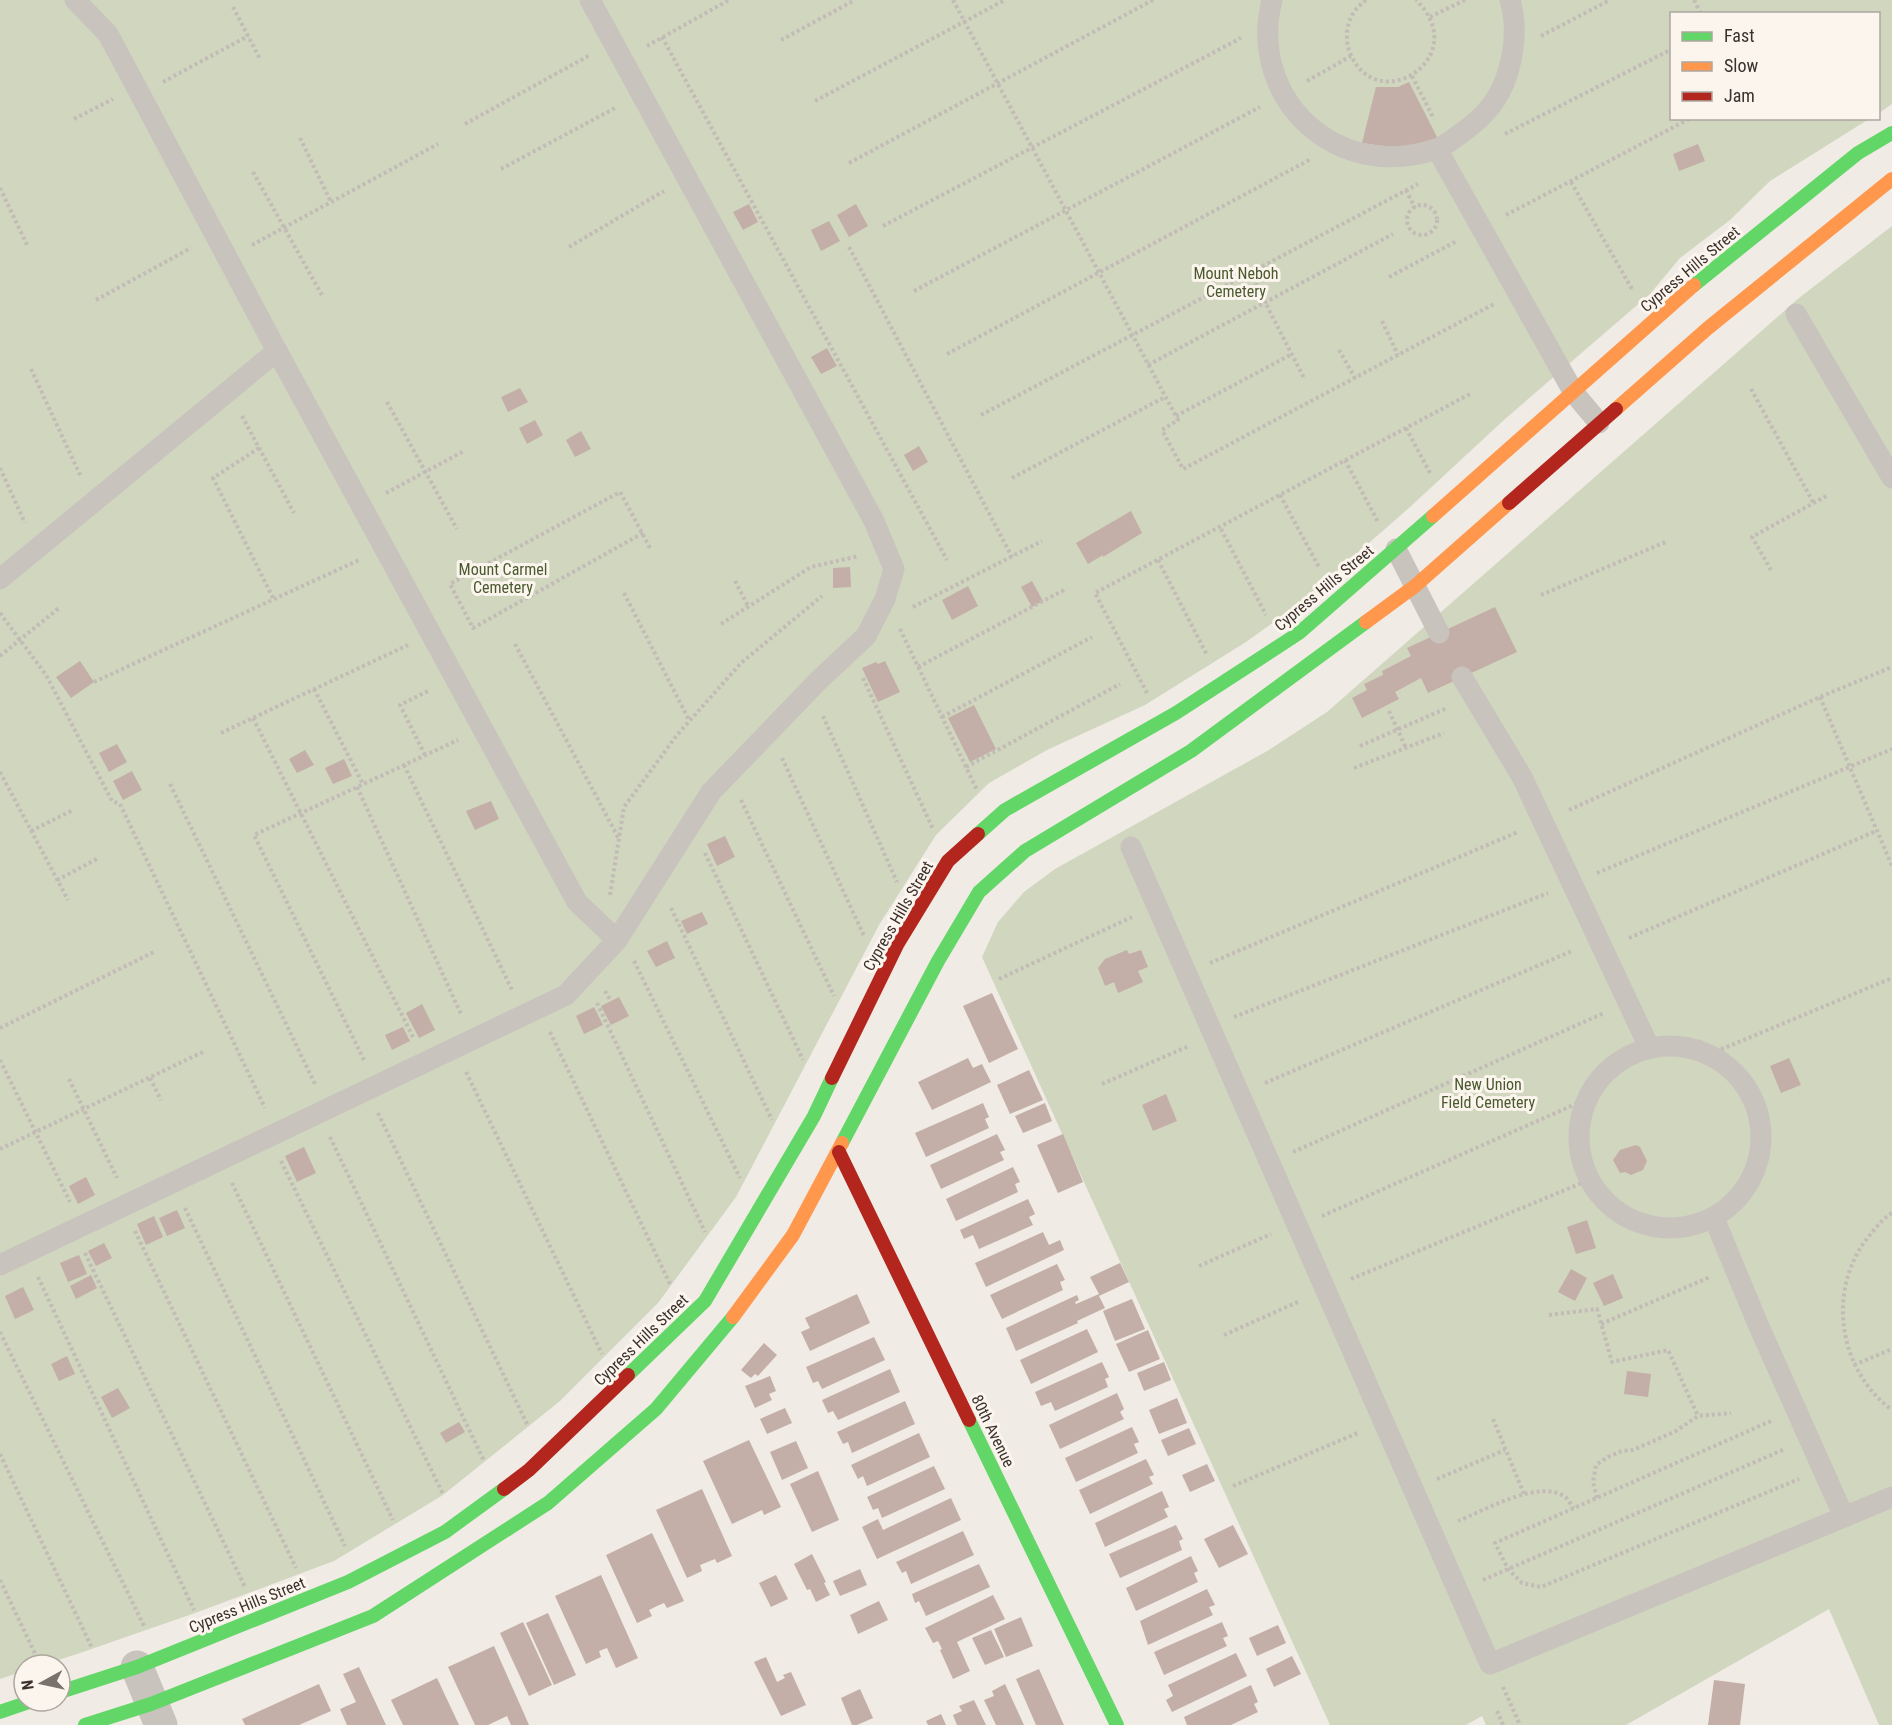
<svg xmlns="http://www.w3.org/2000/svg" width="1892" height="1725" viewBox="0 0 1892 1725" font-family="'Roboto Condensed',sans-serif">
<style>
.green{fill:#d1d6bf}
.building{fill:#c3afa7}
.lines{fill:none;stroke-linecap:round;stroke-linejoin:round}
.path{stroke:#c2bbb6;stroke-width:4;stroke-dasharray:3 3;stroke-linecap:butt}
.lane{stroke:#c9c3be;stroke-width:21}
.street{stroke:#c9c3be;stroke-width:33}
.fast{stroke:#63d668;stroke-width:14}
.slow{stroke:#ff974d;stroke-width:14}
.jam{stroke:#b3261e;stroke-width:14}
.labels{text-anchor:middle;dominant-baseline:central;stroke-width:6;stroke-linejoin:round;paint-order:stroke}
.street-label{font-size:16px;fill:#3b302b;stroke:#fbf5ee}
.park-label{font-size:16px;fill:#4a5a2e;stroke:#fbf5ee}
</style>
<rect width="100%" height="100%" fill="#f0ebe5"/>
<g class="green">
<path d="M0,0H1892V104L1879,113L1878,14H1672V118L1869,119L1770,181L1730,220L1680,258L1650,294L1505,419L1410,507L1321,585L1271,624L1246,642L1145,705L1047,750L989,783L936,835L879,925L736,1197L658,1303L560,1401L443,1495L334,1561L195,1613L80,1653L43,1665H24V1671L0,1679Z"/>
<path d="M1892,226V1725H1879L1829,1609L1626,1725H1486L1482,1716L1466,1725H1330L982,957L998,922L1024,892L1055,869L1269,750L1327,712L1799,298Z"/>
</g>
<g class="building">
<path d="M1409,82L1438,139L1404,149L1362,143L1376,87H1398Z"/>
<path d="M1698,144L1705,161L1679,171L1673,154Z"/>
<path d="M749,204L758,222L743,230L733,212Z"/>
<path d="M856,204L868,226L849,237L837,215Z"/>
<path d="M829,221L840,241L821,251L811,230Z"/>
<path d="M827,348L837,366L821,374L811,357Z"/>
<path d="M520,388L528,402L508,412L501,397Z"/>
<path d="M535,420L543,435L527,444L519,428Z"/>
<path d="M581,431L591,449L575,457L566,440Z"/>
<path d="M919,446L928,462L913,471L904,455Z"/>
<path d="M1131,511L1142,533L1103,557V555L1088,564L1076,543Z"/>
<path d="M850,567L851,587L833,588V568Z"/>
<path d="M1032,581L1043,601L1032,607L1021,587Z"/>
<path d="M968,586L978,606L952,620L942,600Z"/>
<path d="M1495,607L1517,652L1428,693L1421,678L1395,692L1399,699L1362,718L1352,698L1367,690L1364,684L1383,675L1382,671L1411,656L1407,648Z"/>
<path d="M80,661L94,682L71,698L56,677Z"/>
<path d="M885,661L900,692L878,702L862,668L876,662L878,664Z"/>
<path d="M974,705L996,749L970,762L948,718Z"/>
<path d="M117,744L127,762L109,772L99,753Z"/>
<path d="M305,750L314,765L297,773L289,759Z"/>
<path d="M344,759L352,776L333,784L325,768Z"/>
<path d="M132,771L142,790L123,800L113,781Z"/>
<path d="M491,801L499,819L475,830L466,811Z"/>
<path d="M725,836L735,857L717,866L707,844Z"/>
<path d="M702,912L708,924L687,934L681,921Z"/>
<path d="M667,941L675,958L656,967L647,951Z"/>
<path d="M1127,950L1129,954L1141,950L1148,967L1138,971L1143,982L1118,993L1114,982L1105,986L1098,968L1105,959Z"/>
<path d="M992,993L1018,1049L989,1063L963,1006Z"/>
<path d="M619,997L629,1016L611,1025L601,1006Z"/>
<path d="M422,1004L435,1030L419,1038L406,1013Z"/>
<path d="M594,1007L603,1025L584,1034L576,1016Z"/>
<path d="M403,1027L410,1041L392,1050L385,1035Z"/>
<path d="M968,1058L973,1068L982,1064L991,1082L932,1110L918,1082Z"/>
<path d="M1789,1058L1801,1085L1781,1093L1770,1066Z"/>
<path d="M1029,1070L1043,1100L1010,1114L997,1085Z"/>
<path d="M1166,1094L1177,1121L1153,1131L1142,1105Z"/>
<path d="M983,1103L989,1117L985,1119L989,1128L926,1157L915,1133Z"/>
<path d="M1045,1103L1052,1121L1023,1133L1015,1116Z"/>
<path d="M997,1134L1005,1150L1000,1152L1004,1160L941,1189L930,1165Z"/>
<path d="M1063,1134L1083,1182L1058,1193L1037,1145Z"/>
<path d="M1636,1145L1640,1147L1647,1161L1643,1170L1631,1175L1625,1172L1620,1173L1613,1160L1620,1150Z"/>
<path d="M304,1147L316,1173L297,1182L285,1156Z"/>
<path d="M1013,1167L1020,1182L1015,1184L1018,1192L956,1221L946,1199Z"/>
<path d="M86,1177L95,1195L78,1204L69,1186Z"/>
<path d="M1028,1199L1035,1214L1029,1217L1033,1225L979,1249L973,1235L964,1239L960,1230Z"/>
<path d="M177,1210L185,1228L167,1236L159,1218Z"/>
<path d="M154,1216L163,1237L146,1245L137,1224Z"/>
<path d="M1587,1220L1596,1248L1576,1254L1567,1227Z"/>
<path d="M1043,1232L1049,1245L1060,1240L1064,1250L986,1287L975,1263Z"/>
<path d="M104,1243L112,1258L96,1266L88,1251Z"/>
<path d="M79,1255L87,1274L68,1282L60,1263Z"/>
<path d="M1120,1263L1129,1282L1099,1296L1105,1308L1077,1321L1078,1323L1016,1351L1006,1328L1077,1295L1079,1300L1075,1302L1076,1304L1099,1294L1090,1277Z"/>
<path d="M1057,1264L1065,1280L1060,1282L1063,1290L1002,1319L990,1295Z"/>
<path d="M1571,1269L1587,1278L1575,1301L1558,1292Z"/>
<path d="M1613,1274L1623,1298L1604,1306L1593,1283Z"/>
<path d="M91,1275L97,1288L76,1299L70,1286Z"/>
<path d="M23,1287L34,1310L15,1319L5,1296Z"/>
<path d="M857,1294L870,1323L810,1351L801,1332L810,1328L805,1318Z"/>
<path d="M1132,1299L1145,1329L1115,1341L1103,1311Z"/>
<path d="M1087,1329L1098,1352L1031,1384L1020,1360Z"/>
<path d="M1148,1330L1160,1359L1129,1372L1116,1344Z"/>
<path d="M874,1337L885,1360L822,1389L818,1381L813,1383L806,1367Z"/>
<path d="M764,1343L777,1355L758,1376L755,1374L751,1378L741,1370Z"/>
<path d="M67,1356L75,1374L59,1381L51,1364Z"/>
<path d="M1102,1362L1109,1377L1105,1379L1108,1387L1055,1411L1051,1402L1041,1406L1035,1392Z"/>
<path d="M1164,1362L1171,1380L1144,1391L1137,1373Z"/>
<path d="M890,1369L900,1392L838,1420L833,1411L828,1413L822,1400Z"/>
<path d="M1627,1371L1651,1374L1648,1397L1624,1394Z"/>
<path d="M770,1376L776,1391L769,1394L772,1400L755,1408L745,1386Z"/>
<path d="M118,1388L130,1408L112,1418L101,1397Z"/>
<path d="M1117,1393L1124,1409L1120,1412L1124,1419L1060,1449L1049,1425Z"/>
<path d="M1177,1398L1187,1423L1159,1434L1149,1410Z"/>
<path d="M905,1401L915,1424L852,1453L848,1442L843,1444L837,1432Z"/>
<path d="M785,1408L792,1423L767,1434L760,1419Z"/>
<path d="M459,1422L465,1432L446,1443L440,1433Z"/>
<path d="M1132,1427L1139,1442L1134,1444L1138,1453L1076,1482L1065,1458Z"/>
<path d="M1189,1428L1196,1444L1168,1456L1161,1440Z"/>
<path d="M919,1433L930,1457L867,1486L863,1476L858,1479L851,1465Z"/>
<path d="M749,1440L781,1507L764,1515L762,1510L732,1524L703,1461Z"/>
<path d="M796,1441L808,1468L782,1480L770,1452Z"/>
<path d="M1146,1459L1154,1475L1149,1477L1153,1484L1090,1514L1079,1490Z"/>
<path d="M1207,1464L1215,1481L1190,1492L1182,1475Z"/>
<path d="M934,1466L945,1489L882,1518L878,1508L873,1510L867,1497Z"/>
<path d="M818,1471L839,1520L812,1532L790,1484Z"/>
<path d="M702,1489L732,1556L717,1563L715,1559L700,1565L702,1571L687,1578L656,1510Z"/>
<path d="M1162,1491L1169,1507L1164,1509L1168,1517L1105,1547L1095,1523Z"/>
<path d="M951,1498L961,1520L877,1559L862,1527L878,1519L883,1530Z"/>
<path d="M1176,1525L1183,1539L1179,1541L1182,1550L1120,1578L1109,1554Z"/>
<path d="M1233,1525L1248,1554L1219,1568L1204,1539Z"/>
<path d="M963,1531L974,1555L911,1584L906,1571L902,1573L896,1562Z"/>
<path d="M652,1533L684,1601L667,1608L664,1603L657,1606L649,1610L652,1616L637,1623L606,1555Z"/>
<path d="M812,1554L826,1582L824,1583L830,1595L816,1602L810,1589L807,1590L794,1564Z"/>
<path d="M1191,1556L1198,1571L1194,1573L1198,1582L1136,1611L1126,1588Z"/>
<path d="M979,1564L990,1587L926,1616L919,1601L915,1603L912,1594Z"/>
<path d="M860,1569L867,1585L840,1596L833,1581Z"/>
<path d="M601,1575L638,1658L616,1668L607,1648L599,1651L601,1657L586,1664L555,1596Z"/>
<path d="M776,1575L788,1599L771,1607L759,1583Z"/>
<path d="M1207,1589L1215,1605L1209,1607L1213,1615L1148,1645L1140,1621Z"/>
<path d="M993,1595L1005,1619L957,1642L970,1671L953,1679L940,1650L942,1649L938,1641L933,1643L925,1628Z"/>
<path d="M879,1601L888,1620L858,1634L850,1615Z"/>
<path d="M548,1613L576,1675L554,1685L526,1623Z"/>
<path d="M1021,1617L1033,1646L1006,1657L994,1629Z"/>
<path d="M523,1622L552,1685L529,1696L500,1633Z"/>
<path d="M1222,1622L1228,1636L1223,1638L1227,1646L1164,1675L1154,1652Z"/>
<path d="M1278,1625L1286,1643L1257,1656L1249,1638Z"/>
<path d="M991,1630L1004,1657L985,1665L972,1638Z"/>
<path d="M494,1646L529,1725H511L507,1716L488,1725H475L448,1667Z"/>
<path d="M1236,1653L1247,1676L1172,1712L1166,1700L1173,1696L1168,1685Z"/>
<path d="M1292,1656L1301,1674L1274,1687L1266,1669Z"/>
<path d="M766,1657L777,1682L785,1678L783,1675L791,1672L806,1705L781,1716L754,1662Z"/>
<path d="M359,1667L372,1695L386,1725H347L340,1709L356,1702L343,1674Z"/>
<path d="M1039,1669L1063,1723L1064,1725H1036L1016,1679Z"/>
<path d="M437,1678L459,1725H403L391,1700Z"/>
<path d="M1714,1680L1745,1684L1740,1725H1708Z"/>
<path d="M319,1684L331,1711L299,1725H245L242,1719Z"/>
<path d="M1005,1684L1024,1725H996L984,1700L994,1696L992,1691Z"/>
<path d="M1251,1685L1258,1702L1254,1704L1258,1712L1231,1725H1187L1184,1717Z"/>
<path d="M860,1689L873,1718L857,1725H852L841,1698Z"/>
<path d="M974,1700L986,1725H957L953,1715L962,1711L959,1706Z"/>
<path d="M941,1714L946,1725H928L926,1721Z"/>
</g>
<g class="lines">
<g class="path">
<path d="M953,0L1178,420L1162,430L1183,469L1494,304"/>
<path d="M1366,0C1353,9 1346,23 1347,39C1347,48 1351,57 1356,64C1388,111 1471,54 1416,0"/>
<path d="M1694,0L1701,14"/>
<path d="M233,7L260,59"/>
<path d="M1430,17L1465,0"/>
<path d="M1541,36L1610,0"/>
<path d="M662,37L947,560"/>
<path d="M781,40L855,0"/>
<path d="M647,46L729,0"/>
<path d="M1412,76L1434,119"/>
<path d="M1307,81L1351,56"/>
<path d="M163,82L248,36"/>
<path d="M815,101L1005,0"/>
<path d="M74,119L113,99"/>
<path d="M465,124L590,55"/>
<path d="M1505,134L1672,49"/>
<path d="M300,138L331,202"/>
<path d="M849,163L1153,0"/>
<path d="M501,169L617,107"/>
<path d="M253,172L323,297"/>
<path d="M1571,182L1633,291"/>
<path d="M0,188L27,245"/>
<path d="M1406,190L1415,208"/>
<circle cx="1422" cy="220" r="15"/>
<path d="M1506,215L1691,118"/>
<path d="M883,226L1241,38"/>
<path d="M252,245L438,144"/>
<path d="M569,247L664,191"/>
<path d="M849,247L1012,557"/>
<path d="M1250,273L1304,378"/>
<path d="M1389,277L1457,241"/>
<path d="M914,291L1260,107"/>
<path d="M96,300L191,248"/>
<path d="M1382,321L1398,355"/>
<path d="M1339,350L1355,378"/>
<path d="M947,354L1311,159"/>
<path d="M1148,365L1393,234"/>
<path d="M31,369L81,477"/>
<path d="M1751,389L1813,502"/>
<path d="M387,402L457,529"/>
<path d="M981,415L1418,184"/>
<path d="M242,416L294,513"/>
<path d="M1176,416L1292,354"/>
<path d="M1406,428L1430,473"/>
<path d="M259,448L213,478L274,600"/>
<path d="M1345,460L1378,522"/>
<path d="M0,468L25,523"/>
<path d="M1012,478L1165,397"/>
<path d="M386,493L464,451"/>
<path d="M1280,495L1320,569"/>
<path d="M1221,529L1266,615"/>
<path d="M643,533L473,628L450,584L620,492C630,510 640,529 650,548"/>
<path d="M1158,560L1207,655"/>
<path d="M1771,570L1752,537L1828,495"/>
<path d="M735,581L748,606"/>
<path d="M624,593L689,720"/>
<path d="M1541,595L1668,541"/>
<path d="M913,607L1042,541"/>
<path d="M0,613L46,675L112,801L120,804L265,1108"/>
<path d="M721,624L811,567L859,556"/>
<path d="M900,629L977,790"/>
<path d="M515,644L619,839"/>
<path d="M0,656L59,608"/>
<path d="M918,667L1064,590"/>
<path d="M863,678L933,829"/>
<path d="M94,682L359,560"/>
<path d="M314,689L363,784"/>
<path d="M1147,693L1095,593L1472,393"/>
<path d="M1820,697L1892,866"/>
<path d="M1389,711L1406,748"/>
<path d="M823,716L897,882"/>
<path d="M942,717L1092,637"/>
<path d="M253,718L413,1037"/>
<path d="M221,733L408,645"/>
<path d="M1360,746L1447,708"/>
<path d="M425,755L400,705L430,690"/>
<path d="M782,758L864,936"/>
<path d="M404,765L512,990"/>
<path d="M966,767L1120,684"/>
<path d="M1354,768L1444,733"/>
<path d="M0,772L68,900"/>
<path d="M170,784L315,1084"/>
<path d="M357,787L461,1014"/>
<path d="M741,800L834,996"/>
<path d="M1569,810L1820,697L1892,667"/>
<path d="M31,831L73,810"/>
<path d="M705,853L803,1060"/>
<path d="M1597,873L1892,749"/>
<path d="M57,880L97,859"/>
<path d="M610,895L624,807L677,735L741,663L822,596"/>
<path d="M671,908L772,1120"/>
<path d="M1629,938L1876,831"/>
<path d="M634,961L740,1178"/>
<path d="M1210,963L1518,832"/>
<path d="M999,979L1132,917"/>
<path d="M605,991L611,1001"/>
<path d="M597,1003L705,1232"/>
<path d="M1234,1017L1548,893"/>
<path d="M0,1028L156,951"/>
<path d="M550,1032L671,1286"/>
<path d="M1710,1054L1892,978"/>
<path d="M0,1060L70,1202"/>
<path d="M364,1060L254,835L458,740"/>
<path d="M466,1072L602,1354"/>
<path d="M150,1078L161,1100"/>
<path d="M69,1079L117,1178"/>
<path d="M1265,1083L1572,951"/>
<path d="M1102,1084L1189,1046"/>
<path d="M378,1113L528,1426"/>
<path d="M330,1137L484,1461"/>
<path d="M0,1149L205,1051"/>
<path d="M1293,1152L1604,1013"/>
<path d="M281,1161L443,1494"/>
<path d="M232,1183L393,1520"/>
<path d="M185,1208L345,1546"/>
<path d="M1892,1213C1882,1219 1876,1228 1869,1236C1826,1289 1838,1370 1892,1410"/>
<path d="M1322,1216L1585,1100"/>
<path d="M135,1231L296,1568"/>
<path d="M85,1253L245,1587"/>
<path d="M1199,1266L1271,1234"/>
<path d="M38,1277L194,1610"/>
<path d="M1351,1279L1589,1180"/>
<path d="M1549,1315L1597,1309L1612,1362L1668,1350L1698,1416"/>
<path d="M1601,1324L1710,1277"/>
<path d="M0,1332L145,1628"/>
<path d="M1224,1335L1300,1301"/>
<path d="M1854,1365L1892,1349"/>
<path d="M1493,1419L1524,1494"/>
<path d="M1771,1421L1495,1543L1508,1569L1522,1583L1541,1587L1799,1479"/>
<path d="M0,1454L92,1648"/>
<path d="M1437,1479L1505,1450"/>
<path d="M1233,1486L1360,1432"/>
<path d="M1597,1498L1593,1482L1596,1465L1608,1457L1622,1451L1633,1450L1676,1431L1698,1416L1731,1413"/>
<path d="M1458,1521C1483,1511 1540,1478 1565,1497C1568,1499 1571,1505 1574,1508"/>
<path d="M0,1580L40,1664"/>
<path d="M1483,1580L1785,1449"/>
<path d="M1503,1687L1520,1725"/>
<path d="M1497,1711L1503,1725"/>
</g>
<g class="lane">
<path d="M75,0L108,34L277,351L577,902L617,940"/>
<path d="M1272,0C1247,100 1338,183 1436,149C1446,146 1454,138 1463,132C1485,116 1500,99 1508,72C1515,48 1517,24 1510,0"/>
<path d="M1437,149L1574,393L1599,423"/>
<path d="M1796,314L1892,478"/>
<path d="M1396,549L1439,633"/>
<path d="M0,579L277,351"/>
<path d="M1462,677L1522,777L1649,1047"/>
<path d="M1131,847L1490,1664L1844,1517"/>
<circle cx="1670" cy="1137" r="91"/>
<path d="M1714,1218L1757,1322L1844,1517L1892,1497"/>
<path d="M0,1265L566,995L617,940L711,792L818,681L866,636L885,599L894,569L874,521L590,0"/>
</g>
<path class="street" d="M137,1667L161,1725"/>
<g class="fast">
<path d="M1694,285L1858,153L1892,133"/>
<path d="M978,834L1005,810L1176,713L1299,633L1433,516"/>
<path d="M842,1143L938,961L979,892L1025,851L1191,751L1366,622"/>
<path d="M628,1375L705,1301L814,1116L832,1078"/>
<path d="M969,1420L1117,1725"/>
<path d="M60,1692L137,1667L348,1582L445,1532L504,1489"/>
<path d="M0,1712L32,1701"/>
<path d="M85,1725L151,1704L373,1616L548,1503L656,1409L733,1317"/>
</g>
<g class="slow">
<path d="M1616,409L1708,328L1892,179"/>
<path d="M1433,516L1694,285"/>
<path d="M1366,622L1415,586L1509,503"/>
<path d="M733,1317L793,1235L842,1143"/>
</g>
<g class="jam">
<path d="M1509,503L1616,409"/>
<path d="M832,1078L898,943L948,861L978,834"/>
<path d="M839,1152L969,1420"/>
<path d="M504,1489L529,1470L628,1375"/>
</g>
</g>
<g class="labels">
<g class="street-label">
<text transform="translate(1690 269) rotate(-40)">Cypress Hills Street</text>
<text transform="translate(1324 588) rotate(-40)">Cypress Hills Street</text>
<text transform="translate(898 916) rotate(-60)">Cypress Hills Street</text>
<text transform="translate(641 1340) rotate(-44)">Cypress Hills Street</text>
<text transform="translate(993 1431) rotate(64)">80th Avenue</text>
<text transform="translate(247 1605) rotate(-22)">Cypress Hills Street</text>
</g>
<g class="park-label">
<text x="1236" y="273">Mount Neboh<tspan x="1236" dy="18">Cemetery</tspan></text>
<text x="503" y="569">Mount Carmel<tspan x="503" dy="18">Cemetery</tspan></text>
<text x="1488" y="1084">New Union<tspan x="1488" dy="18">Field Cemetery</tspan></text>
</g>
</g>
<rect x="1670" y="12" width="210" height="108" fill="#fbf5ee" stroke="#aea6a0" stroke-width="1.5"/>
<rect x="1682" y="32" width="30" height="9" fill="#63d668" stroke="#aea6a0" stroke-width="1.5"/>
<text x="1724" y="42" font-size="18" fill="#3b302b">Fast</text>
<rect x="1682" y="62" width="30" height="9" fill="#ff974d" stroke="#aea6a0" stroke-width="1.5"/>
<text x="1724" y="72" font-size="18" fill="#3b302b">Slow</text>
<rect x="1682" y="92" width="30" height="9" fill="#b3261e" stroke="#aea6a0" stroke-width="1.5"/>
<text x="1724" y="102" font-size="18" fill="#3b302b">Jam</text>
<g transform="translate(42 1683) rotate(262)"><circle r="28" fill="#fbf5ee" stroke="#aea6a0" stroke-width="1.5"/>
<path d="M0-4.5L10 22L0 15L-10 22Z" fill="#7a716c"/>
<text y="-9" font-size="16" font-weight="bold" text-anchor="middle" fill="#3b302b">N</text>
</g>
</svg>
